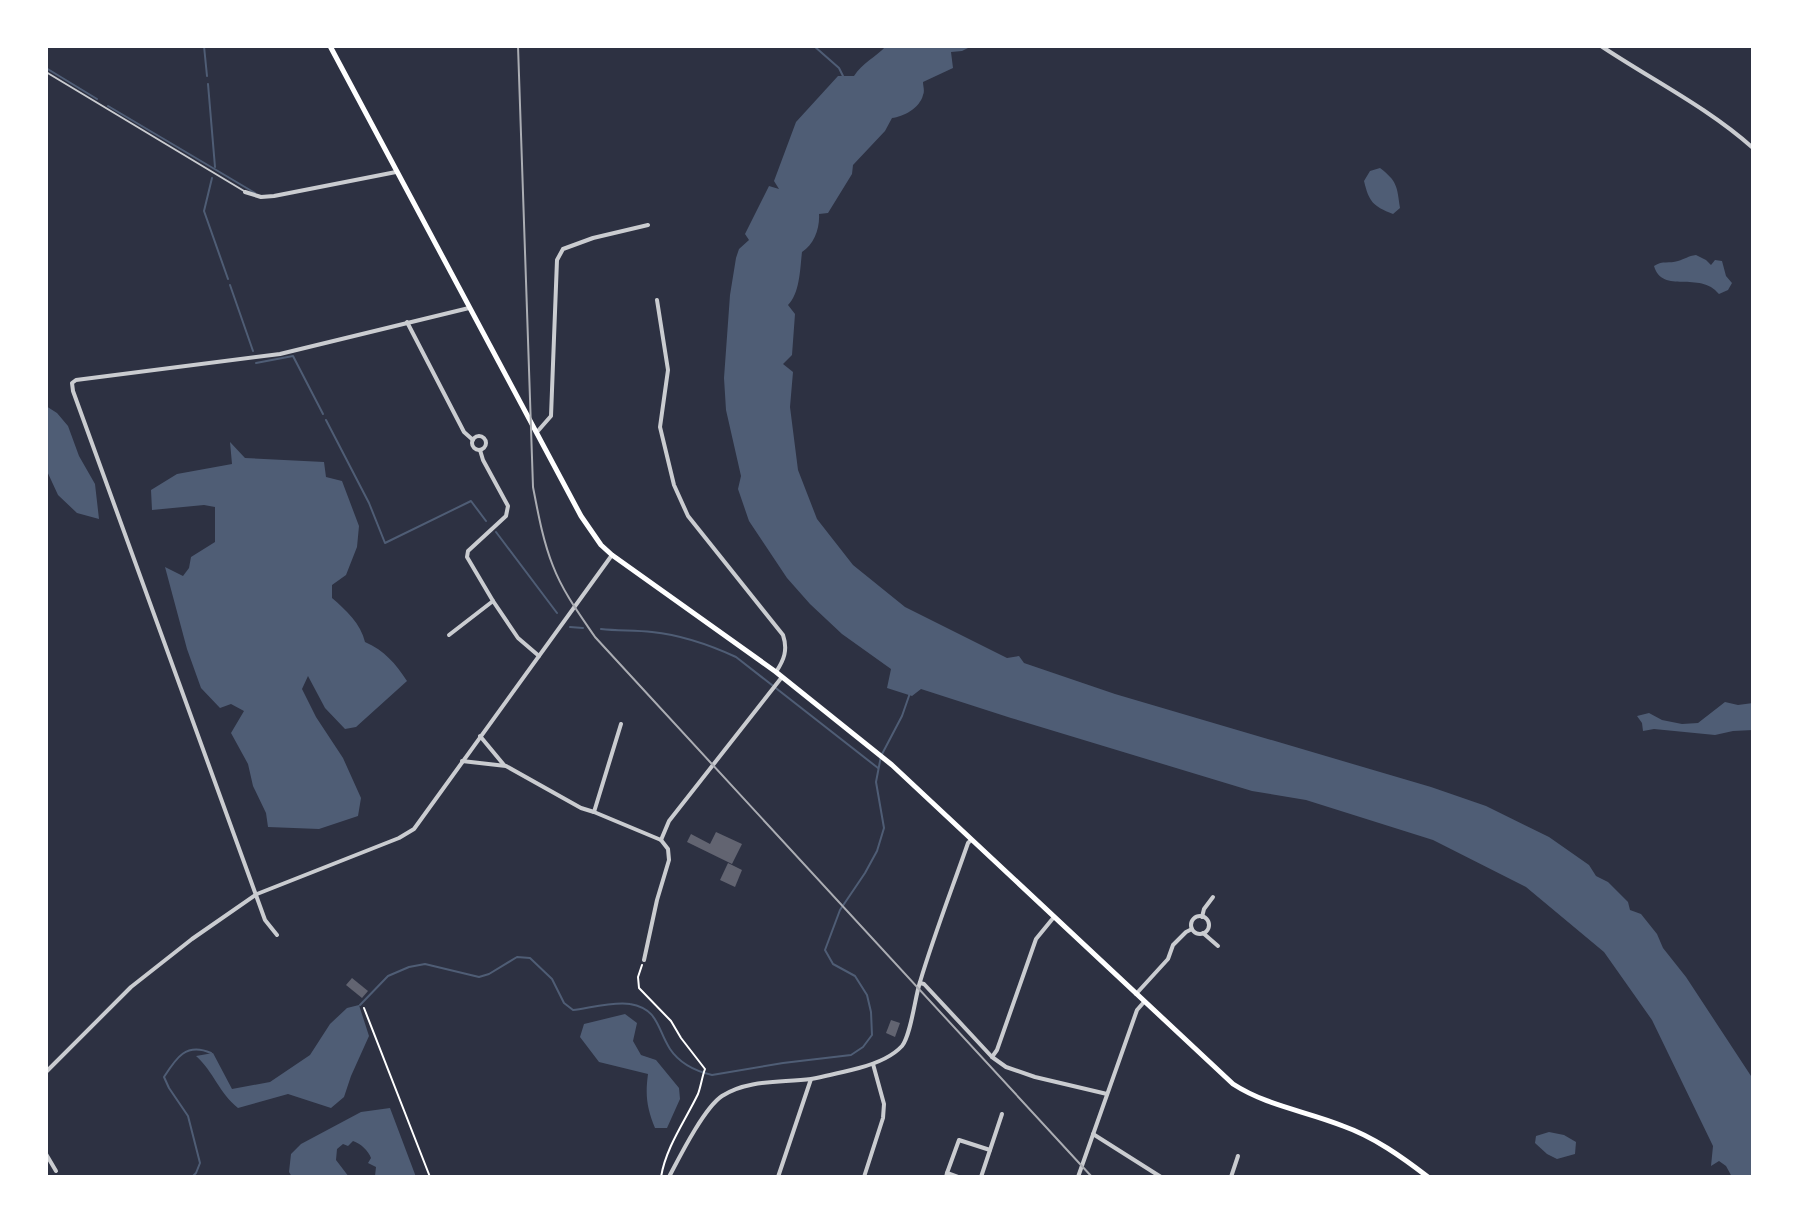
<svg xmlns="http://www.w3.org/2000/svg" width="1799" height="1223" viewBox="0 0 1799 1223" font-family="'Fira Sans',sans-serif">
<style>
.water{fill:#4f5d75}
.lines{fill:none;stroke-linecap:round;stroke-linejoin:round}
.stream{stroke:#4f5d75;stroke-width:2}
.building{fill:#626471}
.path{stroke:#fff;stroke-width:2}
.service{stroke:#caccd0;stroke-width:2}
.minor{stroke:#caccd0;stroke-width:4}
.secondary{stroke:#fff;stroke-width:5}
.rail{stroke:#abadb3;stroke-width:2}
</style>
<rect width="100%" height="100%" fill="#2d3142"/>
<g class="water">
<path d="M886,46H972L962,51L951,52L953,68L923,82C923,86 925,91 923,95C920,108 903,117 892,118L885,131L853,165L852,174L828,213L819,214C820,228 814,245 802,252C800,269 800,293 788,305L795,314L792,355L783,364L793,372L790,407L798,470L817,519L853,565L905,607L1007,658L1019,656L1024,663L1115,694L1431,787L1486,806L1549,837L1589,865L1596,876L1608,882L1628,902L1630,910L1641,914L1657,934L1663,948L1686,977L1753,1079V1177H1732L1726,1166L1719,1161L1711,1166L1713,1146L1652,1020L1604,952L1526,887L1433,840L1306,800L1252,791L1011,718L921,689L912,696L887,688L891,669L842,634L810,604L787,578L749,521L738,489L741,476L726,410L724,378L730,295L736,258L739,249L749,240L745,234L769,186L779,189L774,181L796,122L838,76H854C862,63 876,57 886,46Z"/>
<path d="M1380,168C1397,181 1397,186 1400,208L1393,214C1373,206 1369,202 1364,181L1370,171Z"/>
<path d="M1696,255L1706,260L1711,265L1715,260L1722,261L1726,276L1732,283L1728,290L1719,294C1700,270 1662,295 1654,266C1663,260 1669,264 1678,261C1685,259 1688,256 1696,255Z"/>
<path d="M46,406L57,413L68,426L79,456L95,484L99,519L77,513L58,495L46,469Z"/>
<path d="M230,442L245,458L324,462L326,477L342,481L359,526L357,547L346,575L332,585V598C346,610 361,624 365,642C385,651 395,663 407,681L356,727L345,729L325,708L308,676L302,689L316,717L343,758L361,798L358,816L319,829L268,827L266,813L253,786L248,764L231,733L244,711L231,704L220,708L201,688L187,649L165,567L183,576L189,568L191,557L215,542V507L204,505L152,510L151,490L177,474L232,464Z"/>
<path d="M1725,702L1738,705L1753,703V730L1733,731L1715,735L1654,729L1643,731L1642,723L1637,716L1649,713L1662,720L1682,724L1698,723Z"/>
<path d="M359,1005L369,1036L351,1076L344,1097L331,1108L288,1094L238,1108C219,1093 214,1072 196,1056L213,1053L232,1089L270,1082L310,1055L330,1024L347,1008Z"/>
<path d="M625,1014L637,1023L633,1041L641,1055L656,1060L679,1088L680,1099L667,1128H655C647,1108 645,1096 648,1074L599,1062L580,1037L584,1024Z"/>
<path d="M390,1108L416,1177H369L375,1176L376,1167L368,1163L371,1158C368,1150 361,1144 353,1141L348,1146L343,1144L337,1149L336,1160L349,1177H292L289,1172L291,1154L301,1144L361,1112Z"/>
<path d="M1549,1132L1564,1135L1576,1142L1575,1154L1557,1159L1547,1154L1535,1143L1536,1136Z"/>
</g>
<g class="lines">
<g class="stream">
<path d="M204,46L207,76"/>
<path d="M814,46L839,68L843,76"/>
<path d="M46,68L97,99"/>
<path d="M208,84L215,167"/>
<path d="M108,106L255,193"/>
<path d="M212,178L204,211L228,279"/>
<path d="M230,285L253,351"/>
<path d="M256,363L293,356L323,414"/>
<path d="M326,420L369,503L385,543L471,501L486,521"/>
<path d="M496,532L557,613"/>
<path d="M570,627L583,628"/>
<path d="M601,629C618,631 635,630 652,632C681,635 710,645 736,657L878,768"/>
<path d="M360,1005L388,976L409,967L425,964L479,977L489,974L517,957L530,958L552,979L564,1003L573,1010C589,1008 615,1001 630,1004C659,1009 657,1029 670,1049C680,1064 695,1071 712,1075L783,1063L851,1055L863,1047L872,1035L871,1012L867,995L855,976L833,964L825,950L840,910L865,873L877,851L884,828L876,782L881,756L902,716L910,693"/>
<path d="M192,1177L196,1173L200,1163L188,1116L169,1088L164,1077C176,1058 186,1042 211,1053"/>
</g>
</g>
<g class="building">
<path d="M716,832L742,844L732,864L687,842L691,834L710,844Z"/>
<path d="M728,863L742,870L735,887L720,880Z"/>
<path d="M352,978L368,991L362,998L346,985Z"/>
<path d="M891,1020L900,1023L895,1037L886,1033Z"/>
</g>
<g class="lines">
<g class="path">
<path d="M642,965L638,977L639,988L671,1021L681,1038L705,1069C702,1077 701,1086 698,1094C685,1121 666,1147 661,1177"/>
<path d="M364,1008L430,1177"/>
</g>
<path class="service" d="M46,72L244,191"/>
<g class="minor">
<path d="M1601,46C1652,80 1707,107 1753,148"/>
<path d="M245,192L261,197L274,196L396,172"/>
<path d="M657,300L668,370L660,427L674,485L688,516L783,635C788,650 784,660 776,672"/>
<path d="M407,322L464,432L473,440"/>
<path d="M537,432L551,416L557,260L563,249L593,238L648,225"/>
<circle cx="479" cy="443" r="7"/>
<path d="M480,450L483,460L508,506L506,516L468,551L467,557L493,601L518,638L539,656"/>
<path d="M449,635L493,601"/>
<path d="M480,736L504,765"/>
<path d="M462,761L506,766L581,808L594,812L661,840L668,849L669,860L657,900L644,960"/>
<path d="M594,812L621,724"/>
<path d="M661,840L669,821L782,677"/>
<circle cx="1200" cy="925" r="9"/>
<path d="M1202,917L1204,909L1213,897"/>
<path d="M1203,933L1218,946"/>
<path d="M277,935L265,920L73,391L72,383L76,380L280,354L469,308"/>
<path d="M920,983L924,984L992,1057L1006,1067L1035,1077L1107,1094"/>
<path d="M1136,994L1168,959L1173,945L1186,932L1192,929"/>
<path d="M992,1057L997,1050L1036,939L1054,917"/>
<path d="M46,1072L131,987L192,939L257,894L399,838L414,829L612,555"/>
<path d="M1093,1134L1161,1177"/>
<path d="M46,1154L56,1171"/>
<path d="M947,1173L959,1140L990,1150"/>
<path d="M669,1177C680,1156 704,1108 722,1096C748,1079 782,1083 811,1079C827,1076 843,1072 859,1068C874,1064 891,1058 902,1046C911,1035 915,997 920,982C934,935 952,889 968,843L971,840"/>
<path d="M778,1177L811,1079"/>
<path d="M864,1177L883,1118L884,1104L873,1064"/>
<path d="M946,1177L947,1173L958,1177"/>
<path d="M981,1177L1002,1114"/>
<path d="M1078,1177L1137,1010L1144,1002"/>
<path d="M1231,1177L1238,1156"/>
</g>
<path class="secondary" d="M330,46L581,516L601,545L612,555L776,672L892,765L1233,1084C1267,1106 1306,1111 1343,1126C1374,1137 1402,1157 1428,1177"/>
<path class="rail" d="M518,46L533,487C538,513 543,541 553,566C563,592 580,615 595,637L1092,1177"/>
</g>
<rect width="1799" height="1223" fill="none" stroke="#ffffff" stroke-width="96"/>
</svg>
